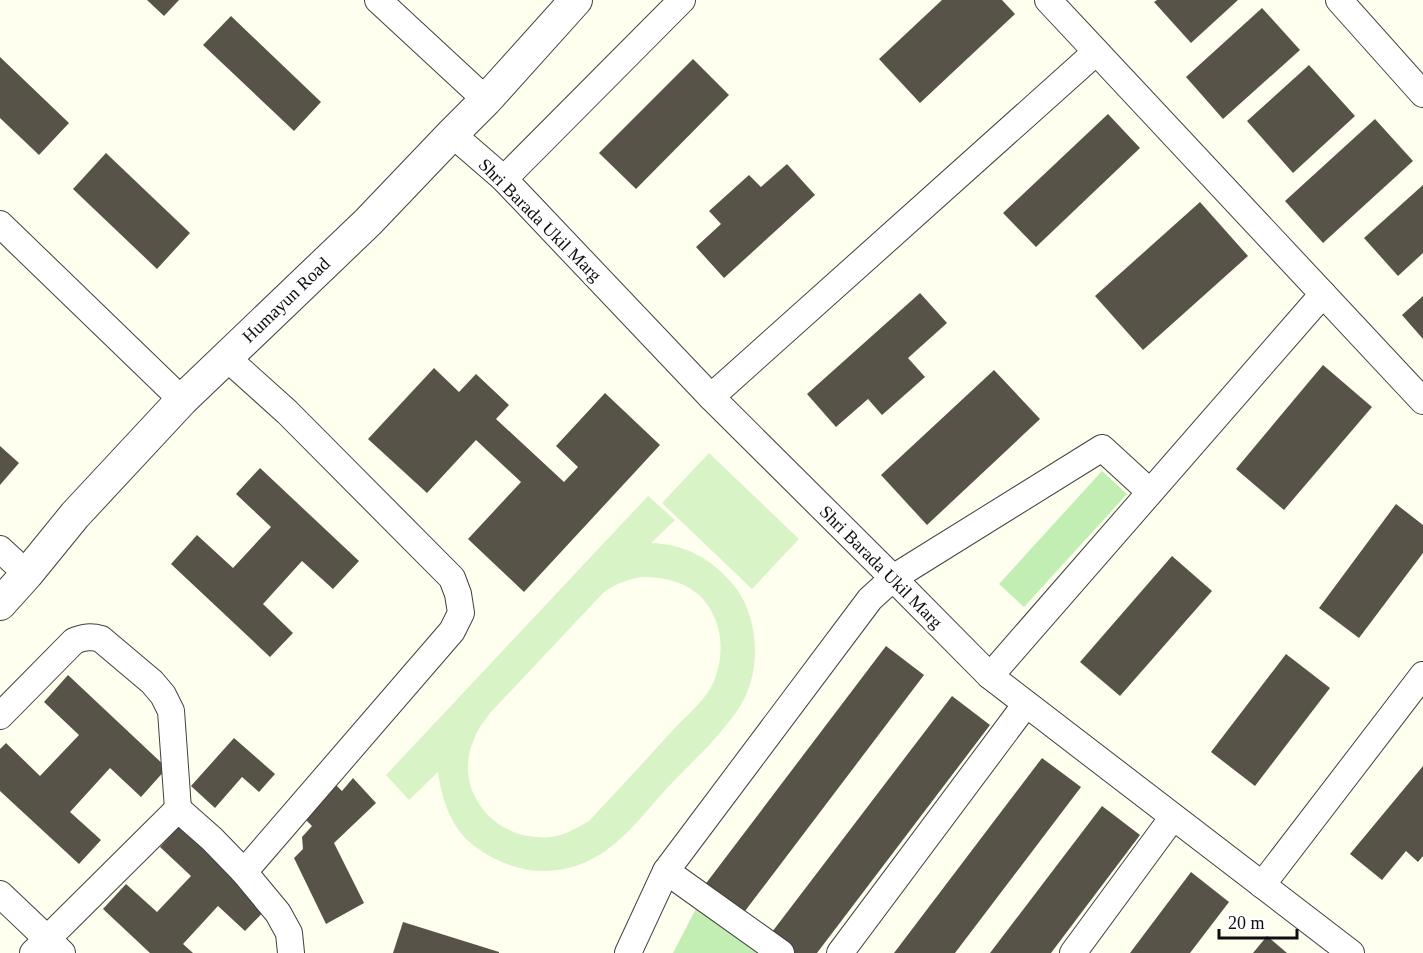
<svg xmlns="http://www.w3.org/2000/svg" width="1423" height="953" viewBox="0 0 1423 953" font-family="Georgia,serif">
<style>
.green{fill:#c2eeb4}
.pitch{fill:#d8f4c7;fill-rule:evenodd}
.building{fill:#585349}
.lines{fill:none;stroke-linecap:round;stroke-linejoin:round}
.minor-casing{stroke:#414141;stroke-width:28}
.tertiary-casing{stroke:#414141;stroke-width:34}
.minor{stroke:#fff;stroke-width:26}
.tertiary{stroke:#fff;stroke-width:32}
.labels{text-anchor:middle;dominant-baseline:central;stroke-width:6;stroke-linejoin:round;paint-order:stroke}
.street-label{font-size:18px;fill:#0e0e0e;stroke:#fff}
</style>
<rect width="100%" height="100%" fill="#feffef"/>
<g class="green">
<path d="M1102,471L1127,494L1024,607L999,584Z"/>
<path d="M700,901L773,953H673Z"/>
</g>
<g class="pitch">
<path d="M709,453L799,539L752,589L662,503Z"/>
<path d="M648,496L675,520L651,543C683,544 709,557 730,581C760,613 763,672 739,708C719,738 691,763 666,789C644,814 621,845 590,860C554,878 516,873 483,852C477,848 470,843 465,838C448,819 441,795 438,772L409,800L386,775ZM641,577C667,577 694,583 709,607C723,630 724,656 714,681C706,700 687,715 673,730C645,761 617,791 589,821C577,828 565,835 551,837C544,838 536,837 528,836C483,828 455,782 474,739C478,728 485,720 491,712L603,593C615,584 626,580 641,577Z"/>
</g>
<g class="building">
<path d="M147,0H179L164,16Z"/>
<path d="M942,0H1002L1015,14L920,103L879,59Z"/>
<path d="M1157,0H1238L1191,43L1154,2Z"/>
<path d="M1262,8L1300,50L1223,119L1186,77Z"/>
<path d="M231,16L321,102L294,131L203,45Z"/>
<path d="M0,57L69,123L39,155L0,118Z"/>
<path d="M693,59L729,95L636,189L599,153Z"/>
<path d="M1309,65L1355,116L1293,173L1247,121Z"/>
<path d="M1108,114L1140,148L1036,247L1003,213Z"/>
<path d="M1375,119L1413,161L1323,243L1285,201Z"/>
<path d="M106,153L190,233L157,269L73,189Z"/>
<path d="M787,164L815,195L724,278L696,247L721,224L709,211L749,175L761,187Z"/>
<path d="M1423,185V253L1398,276L1364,238Z"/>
<path d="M1200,202L1248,256L1143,350L1095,296Z"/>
<path d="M920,293L947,323L908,358L925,377L882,415L868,399L836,427L807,394Z"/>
<path d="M1423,296V339L1402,315Z"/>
<path d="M1323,365L1372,407L1284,510L1236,469Z"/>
<path d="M434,368L459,392L476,374L509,405L496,419L564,482L578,467L556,446L605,393L660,445L524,592L468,539L521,482L476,440L427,493L368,439Z"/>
<path d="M994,370L1040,419L927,525L881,475Z"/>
<path d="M0,446L19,463L0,485Z"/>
<path d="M260,468L359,561L333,589L302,561L263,604L293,633L270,657L171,564L197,535L233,568L271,527L236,494Z"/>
<path d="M1396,504L1423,525V553L1359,638L1319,608Z"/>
<path d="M1172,556L1212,591L1120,696L1080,662Z"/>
<path d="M886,646L924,675L742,915L704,886Z"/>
<path d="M1286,654L1330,688L1255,786L1211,752Z"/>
<path d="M68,675L167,768L141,797L110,768L70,812L101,840L79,864L0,791V749L6,743L40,776L79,735L44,702Z"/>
<path d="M952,696L990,725L817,953H792L769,936Z"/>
<path d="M234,738L275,774L259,792L242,777L215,808L191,786Z"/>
<path d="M1042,758L1081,787L955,953H894Z"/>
<path d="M1423,766V856L1418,862L1406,851L1382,880L1350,854Z"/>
<path d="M353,778L376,803L334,843L364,903L326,924L294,858L303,849L302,837L312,826L306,820L336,785L342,791Z"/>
<path d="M1102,806L1140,835L1051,953H990Z"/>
<path d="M181,824L269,906L245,931L218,906L183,944L193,953H150L103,909L126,884L157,912L191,876L160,847Z"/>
<path d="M1191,872L1229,902L1190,953H1130Z"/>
<path d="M403,922L499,952V953H393Z"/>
<path d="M1267,936L1287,953H1253Z"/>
</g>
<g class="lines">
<g class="minor-casing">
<g id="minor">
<path d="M378,0L486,100"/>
<path d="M1048,0L1423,401"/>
<path d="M1339,0L1423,94"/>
<path d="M452,134L504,179L711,397L893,578L990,676L1351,953"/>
<path d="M504,179L682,0"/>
<path d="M0,224L182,400"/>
<path d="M227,358L287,412L452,578L458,594L461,613L452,631L244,872"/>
<path d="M711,397L1096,52"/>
<path d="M0,549L27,574"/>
<path d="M990,676L1323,294"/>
<path d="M0,716L74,641C84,637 91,636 101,639L152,682L163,695L171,711L178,809"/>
<path d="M666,871L781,953"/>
<path d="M1262,885L1423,675"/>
<path d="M0,894L62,953"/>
<path d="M33,953L178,809L212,839L244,872L278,913L289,933L291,953"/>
<path d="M628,953L666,871L870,599L893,578L1102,448L1150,492"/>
<path d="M840,953L1026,704"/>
<path d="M1073,953L1173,817"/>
</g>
</g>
<g class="tertiary-casing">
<path id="tertiary" d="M0,604L27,574L75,515L182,400L368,222L452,134L486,100L576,0"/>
</g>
<use href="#minor" class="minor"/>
<use href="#tertiary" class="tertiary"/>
</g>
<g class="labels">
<g class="street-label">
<text transform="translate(540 220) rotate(45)">Shri Barada Ukil Marg</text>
<text transform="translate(286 300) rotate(-44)">Humayun Road</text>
<text transform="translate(881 567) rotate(45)">Shri Barada Ukil Marg</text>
</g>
</g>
<path d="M1219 929v9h78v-9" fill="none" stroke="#0e0e0e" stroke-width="3"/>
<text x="1228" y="929" font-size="18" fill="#0e0e0e" stroke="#ffffff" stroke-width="4.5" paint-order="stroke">20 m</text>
</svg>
